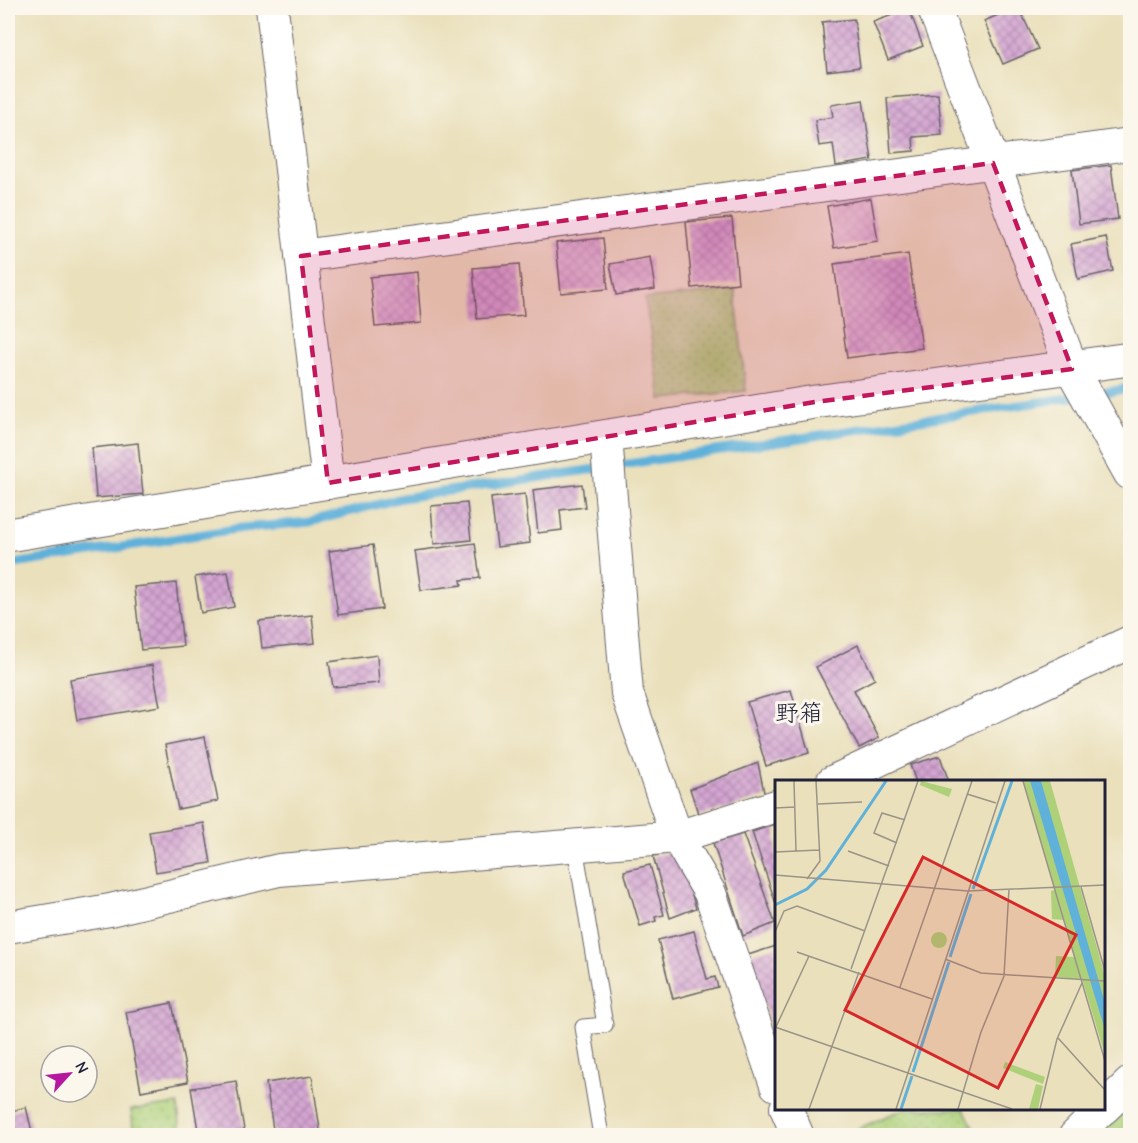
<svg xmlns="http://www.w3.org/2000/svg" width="1138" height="1143" viewBox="0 0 1138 1143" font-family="'Comic Neue','Klee One',sans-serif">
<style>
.grass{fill:url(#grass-dots);stroke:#68795a;stroke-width:1.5}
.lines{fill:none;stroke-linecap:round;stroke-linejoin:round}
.stream{stroke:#5fb1da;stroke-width:9}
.building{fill:url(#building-cross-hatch)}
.service-casing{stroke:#686468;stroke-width:17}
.minor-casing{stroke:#686468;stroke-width:34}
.tertiary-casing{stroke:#686468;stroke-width:35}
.service{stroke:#fff;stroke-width:15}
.minor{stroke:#fff;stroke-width:32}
.tertiary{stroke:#fff;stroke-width:33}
.marked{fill:#c2185b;fill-opacity:0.2;stroke:#c2185b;stroke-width:4.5;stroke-dasharray:12 8;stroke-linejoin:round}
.labels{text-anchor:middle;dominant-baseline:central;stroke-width:6;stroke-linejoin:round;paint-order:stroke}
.quarter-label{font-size:24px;fill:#22223b;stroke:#fbf7ec}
.inset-river{fill:none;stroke:#5fb1da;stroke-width:3}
.inset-road{fill:none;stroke:#9a9488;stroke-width:1.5}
.view{fill:#d62828;fill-opacity:0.15;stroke:#d62828;stroke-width:3}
.inset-edge{fill:none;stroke:#22223b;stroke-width:3}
</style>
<defs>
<pattern id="grass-dots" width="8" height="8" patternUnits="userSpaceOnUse" patternTransform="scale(1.5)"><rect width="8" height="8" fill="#add079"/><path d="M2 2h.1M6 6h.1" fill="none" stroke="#95b26a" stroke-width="1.8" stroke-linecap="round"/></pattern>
<pattern id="building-cross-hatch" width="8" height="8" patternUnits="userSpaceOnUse" patternTransform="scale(1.5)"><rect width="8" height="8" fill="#d4a5d2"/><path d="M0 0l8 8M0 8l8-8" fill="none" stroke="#ac86ac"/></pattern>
</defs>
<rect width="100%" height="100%" fill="#fbf7ec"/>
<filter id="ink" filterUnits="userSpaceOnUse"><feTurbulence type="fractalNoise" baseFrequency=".0167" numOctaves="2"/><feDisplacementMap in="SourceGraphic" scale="12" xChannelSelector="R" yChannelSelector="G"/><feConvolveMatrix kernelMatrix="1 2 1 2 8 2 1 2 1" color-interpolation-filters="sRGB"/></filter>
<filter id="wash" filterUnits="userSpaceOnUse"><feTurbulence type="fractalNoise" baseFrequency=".008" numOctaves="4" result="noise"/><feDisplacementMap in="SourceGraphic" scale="24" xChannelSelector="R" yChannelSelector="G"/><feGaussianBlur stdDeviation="1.35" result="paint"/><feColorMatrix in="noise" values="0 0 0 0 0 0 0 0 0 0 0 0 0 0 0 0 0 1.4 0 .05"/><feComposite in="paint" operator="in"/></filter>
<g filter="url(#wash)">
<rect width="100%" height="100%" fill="#eae0bc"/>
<g class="grass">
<path d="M735,290L746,391L661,399L645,299Z"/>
<path d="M1130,1082V1135L1074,1136Z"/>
<path d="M178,1104L181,1135H134L131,1110Z"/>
<path d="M903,1109H964L977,1135H844Z"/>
</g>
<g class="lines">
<g class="stream">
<path d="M1094,394L1130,388"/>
<path d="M8,565L242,528L310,522L402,498L1080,396"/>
</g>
</g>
<g id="blocks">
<g class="building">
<path d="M1015,8H1019L1038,49L1003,64L984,21Z"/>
<path d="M909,9L923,46L888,60L873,22Z"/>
<path d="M854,19L860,67L827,71L822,22Z"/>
<path d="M938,94L942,135L913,137L914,151L891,153L887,98Z"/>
<path d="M863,100L872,160L836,166L833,144L819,146L815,120L833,117L831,105Z"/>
<path d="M1111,165L1118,219L1079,224L1072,170Z"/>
<path d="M1125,167H1130V194H1129Z"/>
<path d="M871,198L878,241L834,248L827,206Z"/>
<path d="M732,218L738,283L692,288L686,222Z"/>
<path d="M1106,237L1113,271L1078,279L1071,244Z"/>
<path d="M603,238L608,289L561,293L556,243Z"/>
<path d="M908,254L922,348L847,358L834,264Z"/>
<path d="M650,257L655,289L616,295L610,264Z"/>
<path d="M519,264L524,315L477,319L473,268Z"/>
<path d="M417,272L421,323L375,327L370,277Z"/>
<path d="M138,443L143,494L96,498L92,448Z"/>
<path d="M582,484L585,507L560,510L562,530L538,533L533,490Z"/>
<path d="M525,494L530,543L497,547L491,498Z"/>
<path d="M467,503L471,540L434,544L431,506Z"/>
<path d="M475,543L480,578L461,580L462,585L421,590L415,551Z"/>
<path d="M373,545L382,609L338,615L329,551Z"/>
<path d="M228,572L234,607L201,613L195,577Z"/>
<path d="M176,583L183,646L141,650L134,587Z"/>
<path d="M312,615L315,643L262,648L259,621Z"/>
<path d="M858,645L875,679L854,690L879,738L859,748L816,667Z"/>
<path d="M377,655L379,683L333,687L329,662Z"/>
<path d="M152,665L160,706L77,720L70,679Z"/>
<path d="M791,690L809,753L766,766L747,702Z"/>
<path d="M205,737L218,801L178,809L165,745Z"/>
<path d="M940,756L949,782H916L910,765Z"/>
<path d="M758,763L765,797L699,816L690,789Z"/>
<path d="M204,823L211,863L156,872L149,832Z"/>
<path d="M776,824V904L752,832Z"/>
<path d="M743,834L775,923L743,936L713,843Z"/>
<path d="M672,853L685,873L696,908L670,918L653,856Z"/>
<path d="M650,865L664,915L655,917L656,921L640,926L624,871Z"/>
<path d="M694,931L707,979L715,977L718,987L673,999L658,940Z"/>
<path d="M776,946V1041L748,955Z"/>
<path d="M172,1003L188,1082L141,1091L126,1012Z"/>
<path d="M312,1076L321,1136H274L266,1083Z"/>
<path d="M236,1081L245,1136H199L191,1088Z"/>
<path d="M26,1107L33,1136H8V1112Z"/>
</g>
</g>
</g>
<g filter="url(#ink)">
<use href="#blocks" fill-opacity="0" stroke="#686468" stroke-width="1.5"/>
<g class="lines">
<g class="service-casing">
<path id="service" d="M575,846L605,1025L583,1027L601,1136"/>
</g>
<g class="minor-casing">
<g id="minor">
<path d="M272,8L328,483"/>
<path d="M301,256L1130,144"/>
<path d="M606,437L627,693L677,837L710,893L776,1085"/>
<path d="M832,782L1130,642"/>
<path d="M8,927L110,910L279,870L677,837L776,806"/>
<path d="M786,1108L798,1136"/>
<path d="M1104,1108L1130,1083"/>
<path d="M1075,1136L1103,1108"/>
</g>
</g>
<g class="tertiary-casing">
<g id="tertiary">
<path d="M934,8L1072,369L1130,473"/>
<path d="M8,535L815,402L1130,359"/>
</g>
</g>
<use href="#service" class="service"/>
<use href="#minor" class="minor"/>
<use href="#tertiary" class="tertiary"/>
</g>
</g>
<path class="marked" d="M993,163L1072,369L815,402L328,483L301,256Z"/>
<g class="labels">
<g class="quarter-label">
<text x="799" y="713">野箱</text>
</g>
</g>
<g transform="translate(775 780)">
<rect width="330" height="330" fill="#eae0bc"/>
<path d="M146,1L177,9L174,17L145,5ZM248,1H275L330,196V275L307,199L280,197L281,176L299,177L289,140L277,139L276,111L280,110ZM156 160a8 8 0 1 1 16 0a8 8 0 1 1-16 0ZM230,282L270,297L268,304L228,288ZM261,304L268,306L263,329H254Z" fill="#add079"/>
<path d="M255,1H266L330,223V250Z" fill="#5fb1da"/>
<path class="inset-river" d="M198,109L237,1M0,125L32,109L51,90L111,1M175,177L196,114M138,292L174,182M126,329L137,296"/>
<path class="inset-road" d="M19,1L21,71M248,1L330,281M192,14L221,23M43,24L87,22M0,28L20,27M122,63L99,53L107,33L130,40M73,71L114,86M0,72L44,70M0,95L193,111L330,105M32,99L45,81L41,1M306,107L330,191M0,152L9,131L22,126L90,151M22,172L157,219M170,179L206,193L330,201M76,189L143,1M125,207L197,1M0,247L237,329M0,249L34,176M283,258L330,310M34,329L84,192M121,329L230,1M183,329L206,252L229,196L234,109M265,329L282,259L307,203"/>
<path class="view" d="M148,77L301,155L223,308L70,230Z"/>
<rect width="330" height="330" class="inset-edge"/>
</g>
<rect width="1138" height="1143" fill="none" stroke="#fbf7ec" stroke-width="30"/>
<g transform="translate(69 1074) rotate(63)"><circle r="28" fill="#fbf7ec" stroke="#a4a2a5" stroke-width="1.5"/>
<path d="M0-4.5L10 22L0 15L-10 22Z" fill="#b5179e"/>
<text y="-9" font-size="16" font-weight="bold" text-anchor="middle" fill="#22223b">N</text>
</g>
</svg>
